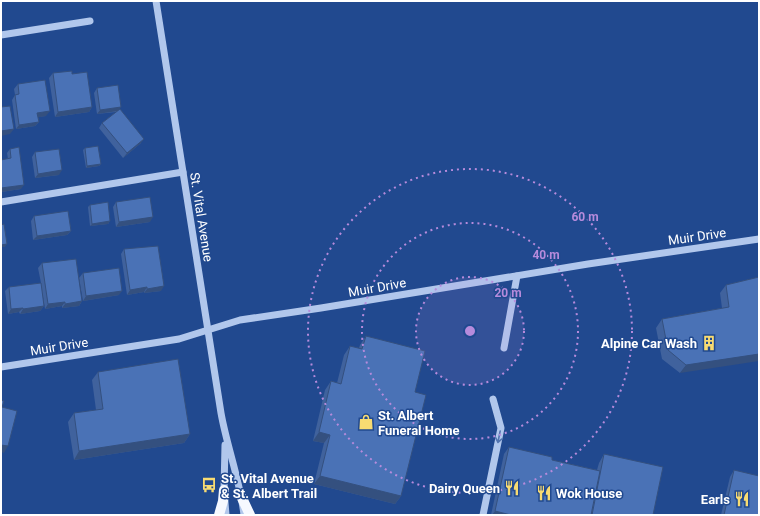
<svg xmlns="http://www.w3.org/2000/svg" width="760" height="516" font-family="Roboto,sans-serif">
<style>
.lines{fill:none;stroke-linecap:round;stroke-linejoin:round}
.minor{stroke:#b1c7ec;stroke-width:7}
.major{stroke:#f6f9ff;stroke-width:10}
.wall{fill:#40629d}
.shaded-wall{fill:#34507f}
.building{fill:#4a72b6;stroke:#34507f}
.oneway{stroke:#5375b0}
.ring{fill:none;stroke:#b68bdc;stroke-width:2;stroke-dasharray:2 4}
.labels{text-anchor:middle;stroke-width:3;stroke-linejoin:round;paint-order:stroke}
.street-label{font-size:13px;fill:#fff;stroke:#21498f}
.poi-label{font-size:13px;font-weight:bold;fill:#fff;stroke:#21498f;text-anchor:end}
.centre{fill:#b68bdc;stroke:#21498f;stroke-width:2}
.ring-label{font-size:12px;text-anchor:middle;font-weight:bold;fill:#b68bdc;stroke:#21498f;stroke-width:3;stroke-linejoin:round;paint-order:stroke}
</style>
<rect width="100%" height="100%" fill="#21498f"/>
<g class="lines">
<g class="minor">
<path d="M 156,1 L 221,413 C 227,447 240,480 244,515"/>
<polyline points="1,35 90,21"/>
<polyline points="1,202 183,172"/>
<polyline points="504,348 517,276"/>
<polyline points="1,367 179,339 240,320 321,308 588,264 759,239"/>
<polyline points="225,445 224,490 226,515"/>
<polyline points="483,515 501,428 493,399"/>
</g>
<g class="major">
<polyline points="242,498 250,515"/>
<polyline points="219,515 223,501 224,490"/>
</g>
</g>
<g class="wall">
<polygon points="53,73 72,74 92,107 89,112 55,117 49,78"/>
<polygon points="18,84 46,116 38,117 39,122 35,126 16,129 12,100 15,95 14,89"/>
<polygon points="97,88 120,109 141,143 123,158 99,128 102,123 116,112 97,114 94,93"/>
<polygon points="85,148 101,164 99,166 86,168 83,150"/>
<polygon points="10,149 21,189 1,192 1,160 8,159 7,153"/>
<polygon points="35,152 59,175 35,178 32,157"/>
<polygon points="116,202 150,222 116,227 113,207"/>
<polygon points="90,205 110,221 108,224 90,226 88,207"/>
<polygon points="34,216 71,231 67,235 33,240 31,221"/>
<polygon points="124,249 161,291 144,293 144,292 127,295 121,254"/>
<polygon points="42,263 82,301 79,306 62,308 62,306 45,309 42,291 44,306 40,311 20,314 19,312 8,314 5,291 9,287 41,283 38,268"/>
<polygon points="83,273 119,295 83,301 79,278"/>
<polygon points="759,277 680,373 662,359 656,328 662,319 722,308 720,293 726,285"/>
<polygon points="366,336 415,392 401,496 395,504 314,484 324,443 313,441 325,390 331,381 337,383 344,355 350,346 359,348 360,345"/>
<polygon points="98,372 190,434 184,443 74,460 68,422 74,413 96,410 92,380"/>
<polygon points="509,447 552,460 597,470 599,463 604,454 653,515 491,515 504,454"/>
<polygon points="734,470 759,515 721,515 730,477"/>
</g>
<g class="shaded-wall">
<polygon points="92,107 89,112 55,117 58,112"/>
<polygon points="121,107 118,111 97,114 100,110"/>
<polygon points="50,111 46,116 34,118 37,113"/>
<polygon points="39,122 35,126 16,129 19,125"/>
<polygon points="14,129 10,134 1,136 1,131"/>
<polygon points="144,139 141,143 123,158 127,153"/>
<polygon points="101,164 99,166 86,168 87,166"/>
<polygon points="62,170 59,175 35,178 38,174"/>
<polygon points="24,185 21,189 1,192 1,188"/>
<polygon points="153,217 150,222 116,227 119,222"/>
<polygon points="110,221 108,224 90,226 92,224"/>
<polygon points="71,231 67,235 33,240 37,236"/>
<polygon points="7,244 5,247 1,247 1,245"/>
<polygon points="164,286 161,291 144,293 147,289"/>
<polygon points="147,287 144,292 127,295 130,290"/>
<polygon points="122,291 119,295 83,301 86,296"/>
<polygon points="82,301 79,306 62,308 65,304"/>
<polygon points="65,302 62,306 45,309 48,304"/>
<polygon points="44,306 40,311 20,314 23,309"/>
<polygon points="23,308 19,312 8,314 11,309"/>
<polygon points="759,354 759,361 680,373 686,365"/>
<polygon points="319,432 330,435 324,443 313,441"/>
<polygon points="190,434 184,443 74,460 79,451"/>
<polygon points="1,445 8,446 4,453 1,452"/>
<polygon points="320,476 401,496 395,504 314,484"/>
<polygon points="495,511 511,515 492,515"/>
</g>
<g class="building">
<polygon points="72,71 72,74 87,72 92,107 58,112 53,73"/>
<polygon points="45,80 50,111 37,113 39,122 19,125 15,95 19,94 18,84"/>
<polygon points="118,85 121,107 100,110 97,88"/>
<polygon points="10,106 14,129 1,131 1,107"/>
<polygon points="120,109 144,139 127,153 102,123"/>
<polygon points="98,146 101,164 87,166 85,148"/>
<polygon points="19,147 24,185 1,188 1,160 11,158 10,149"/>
<polygon points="59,149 62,170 38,174 35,152"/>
<polygon points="150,197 153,217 119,222 116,202"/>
<polygon points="108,202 110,221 92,224 90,205"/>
<polygon points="68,211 71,231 37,236 34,216"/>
<polygon points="4,224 7,244 1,245 1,225"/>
<polygon points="158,246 164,286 147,289 147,287 130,290 124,249"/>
<polygon points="76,259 82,301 65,304 65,302 48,304 42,263"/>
<polygon points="119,268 122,291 86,296 83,273"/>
<polygon points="759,277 759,354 686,365 668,350 662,319 729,307 726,285"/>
<polygon points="41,283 44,306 23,309 23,308 11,309 9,287"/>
<polygon points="366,336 425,351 415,392 426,395 401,496 320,476 330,435 319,432 331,381 341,384 350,346 362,349"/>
<polygon points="178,359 190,434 79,451 74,413 103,409 98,372"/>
<polygon points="1,400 4,401 2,407 17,411 8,446 1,445"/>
<polygon points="509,447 552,457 552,460 600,471 591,515 511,515 495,511"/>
<polygon points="604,454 663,467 653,515 592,515"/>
<polygon points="734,470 759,476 759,515 724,515"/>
</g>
<defs><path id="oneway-shaft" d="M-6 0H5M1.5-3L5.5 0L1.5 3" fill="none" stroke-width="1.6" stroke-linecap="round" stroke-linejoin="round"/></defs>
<use class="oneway" href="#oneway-shaft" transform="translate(499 437) rotate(101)"/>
<circle cx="470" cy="331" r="54" fill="#b68bdc" fill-opacity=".12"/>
<g class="ring">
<circle cx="470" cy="331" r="54"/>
<circle cx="470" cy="331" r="108"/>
<circle cx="470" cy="331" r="162"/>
</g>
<defs>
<g id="building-bare" transform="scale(1.2)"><path d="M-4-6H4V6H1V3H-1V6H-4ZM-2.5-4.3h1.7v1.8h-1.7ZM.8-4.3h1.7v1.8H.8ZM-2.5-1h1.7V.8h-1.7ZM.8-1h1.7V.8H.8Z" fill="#f8db72" stroke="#21498f" stroke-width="2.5" paint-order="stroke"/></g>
<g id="shop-bare" transform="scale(1.2)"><path d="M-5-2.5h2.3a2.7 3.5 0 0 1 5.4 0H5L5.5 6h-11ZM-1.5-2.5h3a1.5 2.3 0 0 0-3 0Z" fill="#f8db72" stroke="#21498f" stroke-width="2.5" paint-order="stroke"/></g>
<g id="bus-bare" transform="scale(1.2)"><path d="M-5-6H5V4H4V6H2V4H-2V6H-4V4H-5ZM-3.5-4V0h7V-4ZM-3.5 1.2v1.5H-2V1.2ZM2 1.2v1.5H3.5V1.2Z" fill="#f8db72" stroke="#21498f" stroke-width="2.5" paint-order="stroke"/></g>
<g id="restaurant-bare" transform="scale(1.2)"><path d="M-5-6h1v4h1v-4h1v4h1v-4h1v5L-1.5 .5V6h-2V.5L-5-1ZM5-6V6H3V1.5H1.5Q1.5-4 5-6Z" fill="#f8db72" stroke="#21498f" stroke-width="2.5" paint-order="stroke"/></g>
</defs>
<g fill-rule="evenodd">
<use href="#building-bare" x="709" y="343"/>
<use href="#shop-bare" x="366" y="422"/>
<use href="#bus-bare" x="209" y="485"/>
<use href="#restaurant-bare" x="512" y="488"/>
<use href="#restaurant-bare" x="544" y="493"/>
<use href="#restaurant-bare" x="742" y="499"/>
</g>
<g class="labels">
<g class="street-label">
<text transform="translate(202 217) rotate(81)" y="5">St. Vital Avenue</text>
<text transform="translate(697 236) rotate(-8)" y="5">Muir Drive</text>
<text transform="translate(377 287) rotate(-10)" y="5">Muir Drive</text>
<text transform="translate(59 346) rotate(-9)" y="5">Muir Drive</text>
</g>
<g class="poi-label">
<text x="697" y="348">Alpine Car Wash</text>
<text x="378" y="420" text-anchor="start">St. Albert<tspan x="378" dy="15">Funeral Home</tspan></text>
<text x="221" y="483" text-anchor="start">St. Vital Avenue<tspan x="221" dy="15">&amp; St. Albert Trail</tspan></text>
<text x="500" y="493">Dairy Queen</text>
<text x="556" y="498" text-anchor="start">Wok House</text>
<text x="730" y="504">Earls</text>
</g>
</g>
<circle cx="470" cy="331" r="6" class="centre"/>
<g class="ring-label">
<text x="585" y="221">60 m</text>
<text x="546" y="259">40 m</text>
<text x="508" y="297">20 m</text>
</g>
<rect width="760" height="516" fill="none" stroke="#ffffff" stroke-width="4"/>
</svg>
